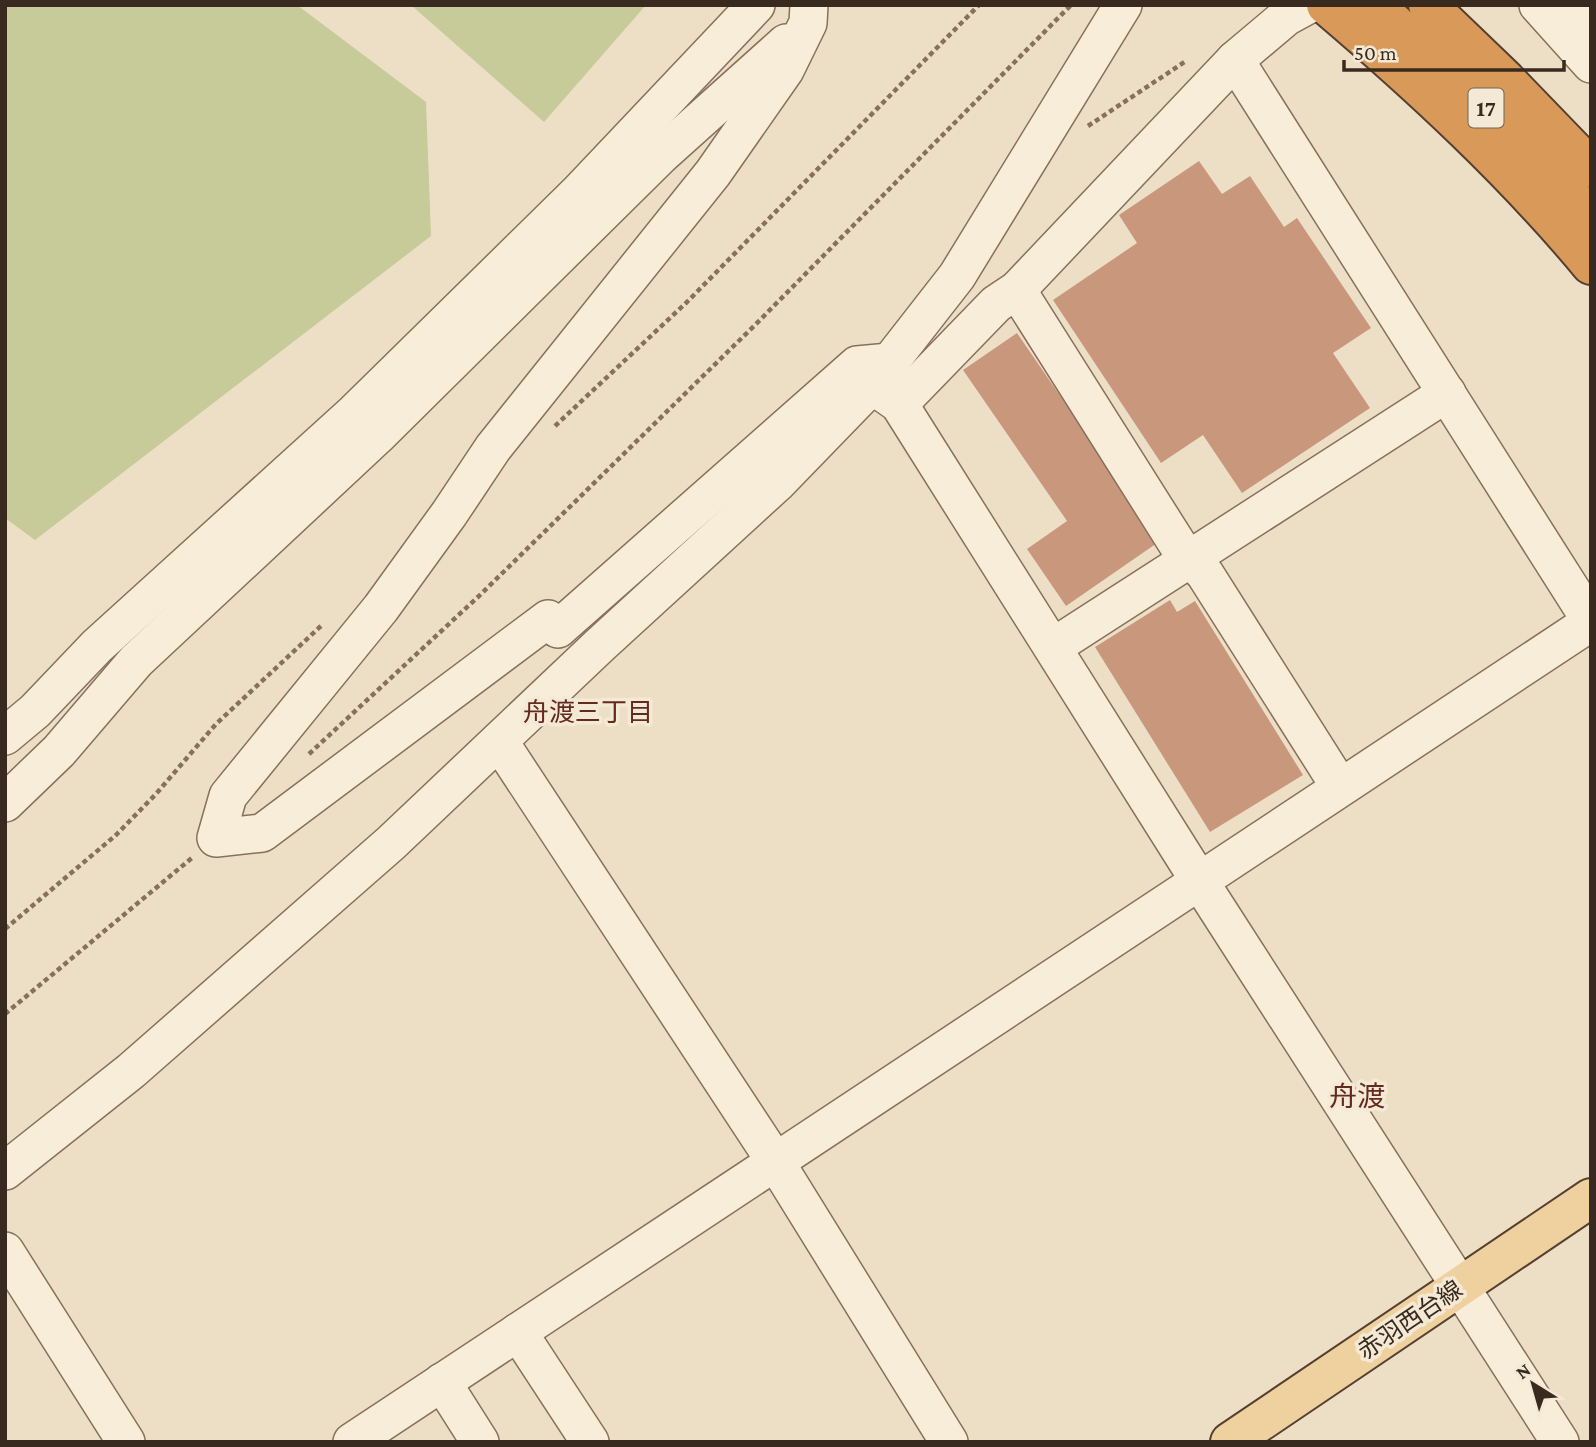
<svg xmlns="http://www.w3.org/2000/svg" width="1596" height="1447" font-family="'Crimson Pro','Noto Sans JP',serif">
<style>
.green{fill:#c7ca99}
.building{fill:#c9987c}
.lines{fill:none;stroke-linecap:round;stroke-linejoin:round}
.minor-casing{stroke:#87705c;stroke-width:40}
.major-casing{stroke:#553f30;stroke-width:42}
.highway-casing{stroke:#553f30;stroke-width:42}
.path{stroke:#87705c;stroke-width:4.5;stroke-dasharray:5 3.5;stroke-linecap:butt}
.minor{stroke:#f8edd8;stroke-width:37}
.major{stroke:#eed19e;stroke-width:38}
.highway{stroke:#d99a59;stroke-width:38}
.labels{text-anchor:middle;stroke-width:7;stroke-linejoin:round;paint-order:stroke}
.shield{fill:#f4e9d4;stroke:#706355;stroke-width:2}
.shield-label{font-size:23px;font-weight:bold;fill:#382a1f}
.street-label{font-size:24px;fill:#382a1f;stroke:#f4e9d4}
.neighbourhood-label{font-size:26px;fill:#632a20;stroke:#f4e9d4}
.quarter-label{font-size:28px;fill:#632a20;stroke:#f4e9d4}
</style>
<rect width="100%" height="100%" fill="#eddfc5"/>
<g class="green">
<polygon points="5,5 297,5 426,102 431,236 35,540 5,518"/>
<polygon points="411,5 646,5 544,122"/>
</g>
<g class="building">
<polygon points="1199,161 1222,194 1250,176 1284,227 1297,218 1371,328 1333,353 1370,408 1242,493 1203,435 1161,463 1053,300 1137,243 1119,215"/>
<polygon points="1017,333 1160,541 1066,606 1027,549 1067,521 963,370"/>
<polygon points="1170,600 1177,612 1195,601 1303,775 1210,832 1095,647"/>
</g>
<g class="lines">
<g class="minor-casing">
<g id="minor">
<polyline points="809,5 808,23 785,70 713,173 493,448 449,514 381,608 228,796 216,838 262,833 548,619 558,629 857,365 890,362"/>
<polyline points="1538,5 1591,64"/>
<polyline points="1579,5 1591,28"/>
<polyline points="1235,60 1591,621"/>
<polyline points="1017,290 1178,545 1205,574 1340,787"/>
<polyline points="872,385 899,404 1200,882 1560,1442"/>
<polyline points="899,404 996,304 1017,290 1235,60 1286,17 1308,5"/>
<polyline points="1053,647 1447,393"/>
<polyline points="5,736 35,711 97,646 354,413 579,192 756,5"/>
<polyline points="499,741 775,1161 949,1442"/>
<polyline points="5,803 59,751 136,661 377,436 660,156 786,43"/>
<polyline points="5,1171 131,1071 391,843 600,645 777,483 872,385 957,276 1123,5"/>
<polyline points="5,1251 126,1442"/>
<polyline points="518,1332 590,1442"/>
<polyline points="442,1382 480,1442"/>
<polyline points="352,1442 1591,622"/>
</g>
</g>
<g class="major-casing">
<polyline id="major" points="1230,1442 1591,1198"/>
</g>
<g class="highway-casing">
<g id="highway">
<path d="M 1326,5 C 1420,85 1512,170 1591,265"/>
<polyline points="1375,5 1481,104 1591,217"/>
<polyline points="1428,5 1506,80 1591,168"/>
</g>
</g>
<g class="path">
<polyline points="1088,126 1186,61"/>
<polyline points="555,426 687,302 979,5"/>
<polyline points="309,754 479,596 755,325 1071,5"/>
<polyline points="5,929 116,835 156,794 216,724 322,625"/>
<polyline points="5,1014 193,857"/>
</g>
<use href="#minor" class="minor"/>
<use href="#major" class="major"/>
<use href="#highway" class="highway"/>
</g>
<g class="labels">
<rect class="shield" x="1468.5" y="88.5" width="35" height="39" rx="5"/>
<g class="shield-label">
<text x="1486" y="116">17</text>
</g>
<g class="street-label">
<text transform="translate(1410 1320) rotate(-34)" y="8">赤羽西台線</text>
</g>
<g class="neighbourhood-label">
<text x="588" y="721">舟渡三丁目</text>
</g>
<g class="quarter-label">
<text x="1357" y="1106">舟渡</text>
</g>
</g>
<rect width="1596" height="1447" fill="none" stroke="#382a1f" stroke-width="14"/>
<g transform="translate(1533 1384) rotate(323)" stroke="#f4e9d4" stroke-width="5" paint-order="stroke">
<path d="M0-5L12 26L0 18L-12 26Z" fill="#382a1f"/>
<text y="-10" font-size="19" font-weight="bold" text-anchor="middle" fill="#382a1f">N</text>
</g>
<path d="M1344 60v10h220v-10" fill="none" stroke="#382a1f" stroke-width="3.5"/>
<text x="1354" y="60" font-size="21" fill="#382a1f" stroke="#f4e9d4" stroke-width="5" paint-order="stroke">50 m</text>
</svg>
